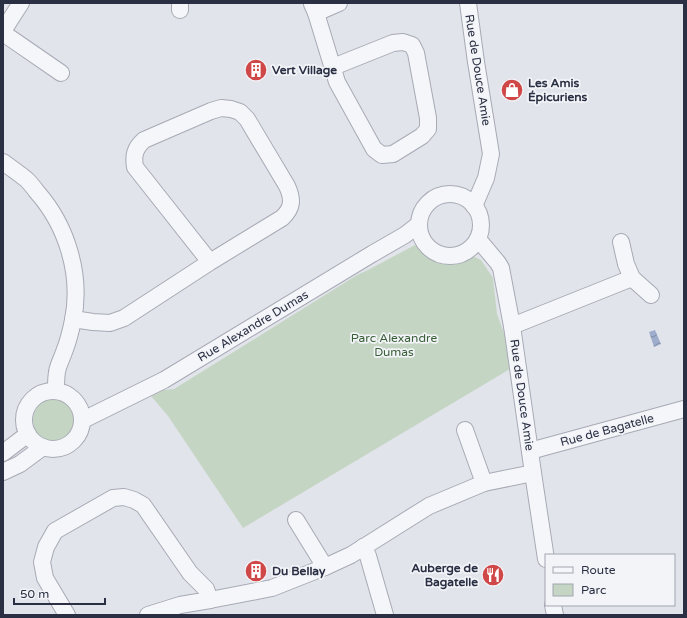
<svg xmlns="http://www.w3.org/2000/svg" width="687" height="618" font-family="'Varela Round',sans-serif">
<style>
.green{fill:#c5d5c3}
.water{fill:url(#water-waves)}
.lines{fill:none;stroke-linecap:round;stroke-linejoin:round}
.minor-casing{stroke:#a7aab5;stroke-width:18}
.minor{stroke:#f5f6f9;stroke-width:16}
.labels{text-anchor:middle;stroke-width:3.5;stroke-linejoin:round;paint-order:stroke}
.poi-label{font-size:12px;font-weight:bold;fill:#2a2f43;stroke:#f2f4f8;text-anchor:start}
.street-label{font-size:12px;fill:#2a2f43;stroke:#f2f4f8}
.park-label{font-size:12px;fill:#395f37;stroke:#f2f4f8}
</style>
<defs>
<pattern id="water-waves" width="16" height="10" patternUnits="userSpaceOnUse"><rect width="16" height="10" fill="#9dadcb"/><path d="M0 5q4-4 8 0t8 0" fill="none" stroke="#808da6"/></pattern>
</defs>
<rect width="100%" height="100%" fill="#e2e4eb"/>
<g class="green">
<path d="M 415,245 C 423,250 438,260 448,260 C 456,261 465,258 473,256 L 481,260 L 493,278 L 497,314 L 507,341 L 510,369 L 243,528 L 168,416 L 151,396 L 163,390 L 174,389 L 357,275 L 368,270 Z"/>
<circle cx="54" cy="420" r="21"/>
</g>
<polygon class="water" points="655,330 661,344 654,347 649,332"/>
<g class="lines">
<g class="minor-casing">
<g id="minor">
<polyline points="180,3 180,10"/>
<polyline points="468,3 476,62 491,154 486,178 474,206"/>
<polyline points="312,4 316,13 339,3"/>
<polyline points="316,13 337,82 374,149 382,155 393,154 422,136 428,129 428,118 416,53 412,45 403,42 393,43 333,67"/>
<polyline points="3,31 21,3"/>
<polyline points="3,33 61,73"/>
<path d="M 3,162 C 11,168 20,174 27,180 C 31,184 34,188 37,192 C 67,226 82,275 73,320 C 71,330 68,342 64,352 C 62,358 58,365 57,372 C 56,378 56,384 56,390"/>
<circle cx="450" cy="225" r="31"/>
<polyline points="478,239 498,263 501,268 512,326 533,473 546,559"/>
<polyline points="621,242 626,264 632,278 651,295"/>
<path d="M 73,319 L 93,322 L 110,323 L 124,318 L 210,262 L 282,218 C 293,208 293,199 287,186 L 247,119 L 240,112 L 231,109 L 221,108 L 211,111 L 144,140 C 135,148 133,155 135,167 L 210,262"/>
<polyline points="512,326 632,278"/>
<circle cx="53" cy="420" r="29"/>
<polyline points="83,420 164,380 372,254 405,235 419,224"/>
<polyline points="465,430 484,483"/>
<polyline points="530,451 684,409"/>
<polyline points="3,453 28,434"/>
<polyline points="3,472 20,464 43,447"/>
<polyline points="296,520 325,567"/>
<polyline points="363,547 368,556 385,615"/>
<polyline points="553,605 555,615"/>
<polyline points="67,615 45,578 42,562 46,547 55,531 113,498 124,497 134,500 143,505 190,573 206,589 210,600"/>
<polyline points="148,615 180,605 210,600 272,588 325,567 351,555 429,506 484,483 533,473"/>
</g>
</g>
<use href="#minor" class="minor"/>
</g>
<defs>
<g id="building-disc" transform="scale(1.15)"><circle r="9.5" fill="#d04747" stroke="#f2f4f8"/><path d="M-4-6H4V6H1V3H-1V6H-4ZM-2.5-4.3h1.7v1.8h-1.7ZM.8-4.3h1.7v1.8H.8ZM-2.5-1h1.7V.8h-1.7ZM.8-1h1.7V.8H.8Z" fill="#fff"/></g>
<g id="shop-disc" transform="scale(1.15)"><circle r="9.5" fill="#d04747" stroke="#f2f4f8"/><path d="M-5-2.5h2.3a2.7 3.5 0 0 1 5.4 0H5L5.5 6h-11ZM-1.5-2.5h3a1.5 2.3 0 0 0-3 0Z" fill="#fff"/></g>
<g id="restaurant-disc" transform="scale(1.15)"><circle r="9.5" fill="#d04747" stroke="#f2f4f8"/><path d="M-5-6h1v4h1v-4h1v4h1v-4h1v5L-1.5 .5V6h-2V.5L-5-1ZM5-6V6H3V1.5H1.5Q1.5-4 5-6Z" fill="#fff"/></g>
</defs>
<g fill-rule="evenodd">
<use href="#building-disc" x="256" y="70"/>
<use href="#shop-disc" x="512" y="90"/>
<use href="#building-disc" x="256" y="571"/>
<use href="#restaurant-disc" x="493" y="575"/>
</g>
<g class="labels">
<g class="poi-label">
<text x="272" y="74">Vert Village</text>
<text x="528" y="87">Les Amis<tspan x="528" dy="14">Épicuriens</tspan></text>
<text x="478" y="572" text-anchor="end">Auberge de<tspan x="478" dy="14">Bagatelle</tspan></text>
<text x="272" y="575">Du Bellay</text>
</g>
<g class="street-label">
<text transform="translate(478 70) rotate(81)" y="4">Rue de Douce Amie</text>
<text transform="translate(253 326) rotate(-31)" y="4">Rue Alexandre Dumas</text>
<text transform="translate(522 395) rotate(82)" y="4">Rue de Douce Amie</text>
<text transform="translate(607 430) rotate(-15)" y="4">Rue de Bagatelle</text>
</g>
<g class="park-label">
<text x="394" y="342">Parc Alexandre<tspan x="394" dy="14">Dumas</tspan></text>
</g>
</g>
<rect width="687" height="618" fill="none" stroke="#2a2f43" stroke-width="8"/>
<rect x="545" y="554" width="130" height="52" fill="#f2f4f8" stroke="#a2a5b0"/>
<rect x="553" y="567" width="20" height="6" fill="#f5f6f9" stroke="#a2a5b0"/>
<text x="581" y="574" font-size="12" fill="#2a2f43">Route</text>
<rect x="553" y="584" width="20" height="12" fill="#c5d5c3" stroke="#a2a5b0"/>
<text x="581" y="594" font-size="12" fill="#2a2f43">Parc</text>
<path d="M14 598v6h91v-6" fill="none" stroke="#2a2f43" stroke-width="2"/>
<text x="20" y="598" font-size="12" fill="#2a2f43" stroke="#f2f4f8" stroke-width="3" paint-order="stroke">50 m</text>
</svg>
